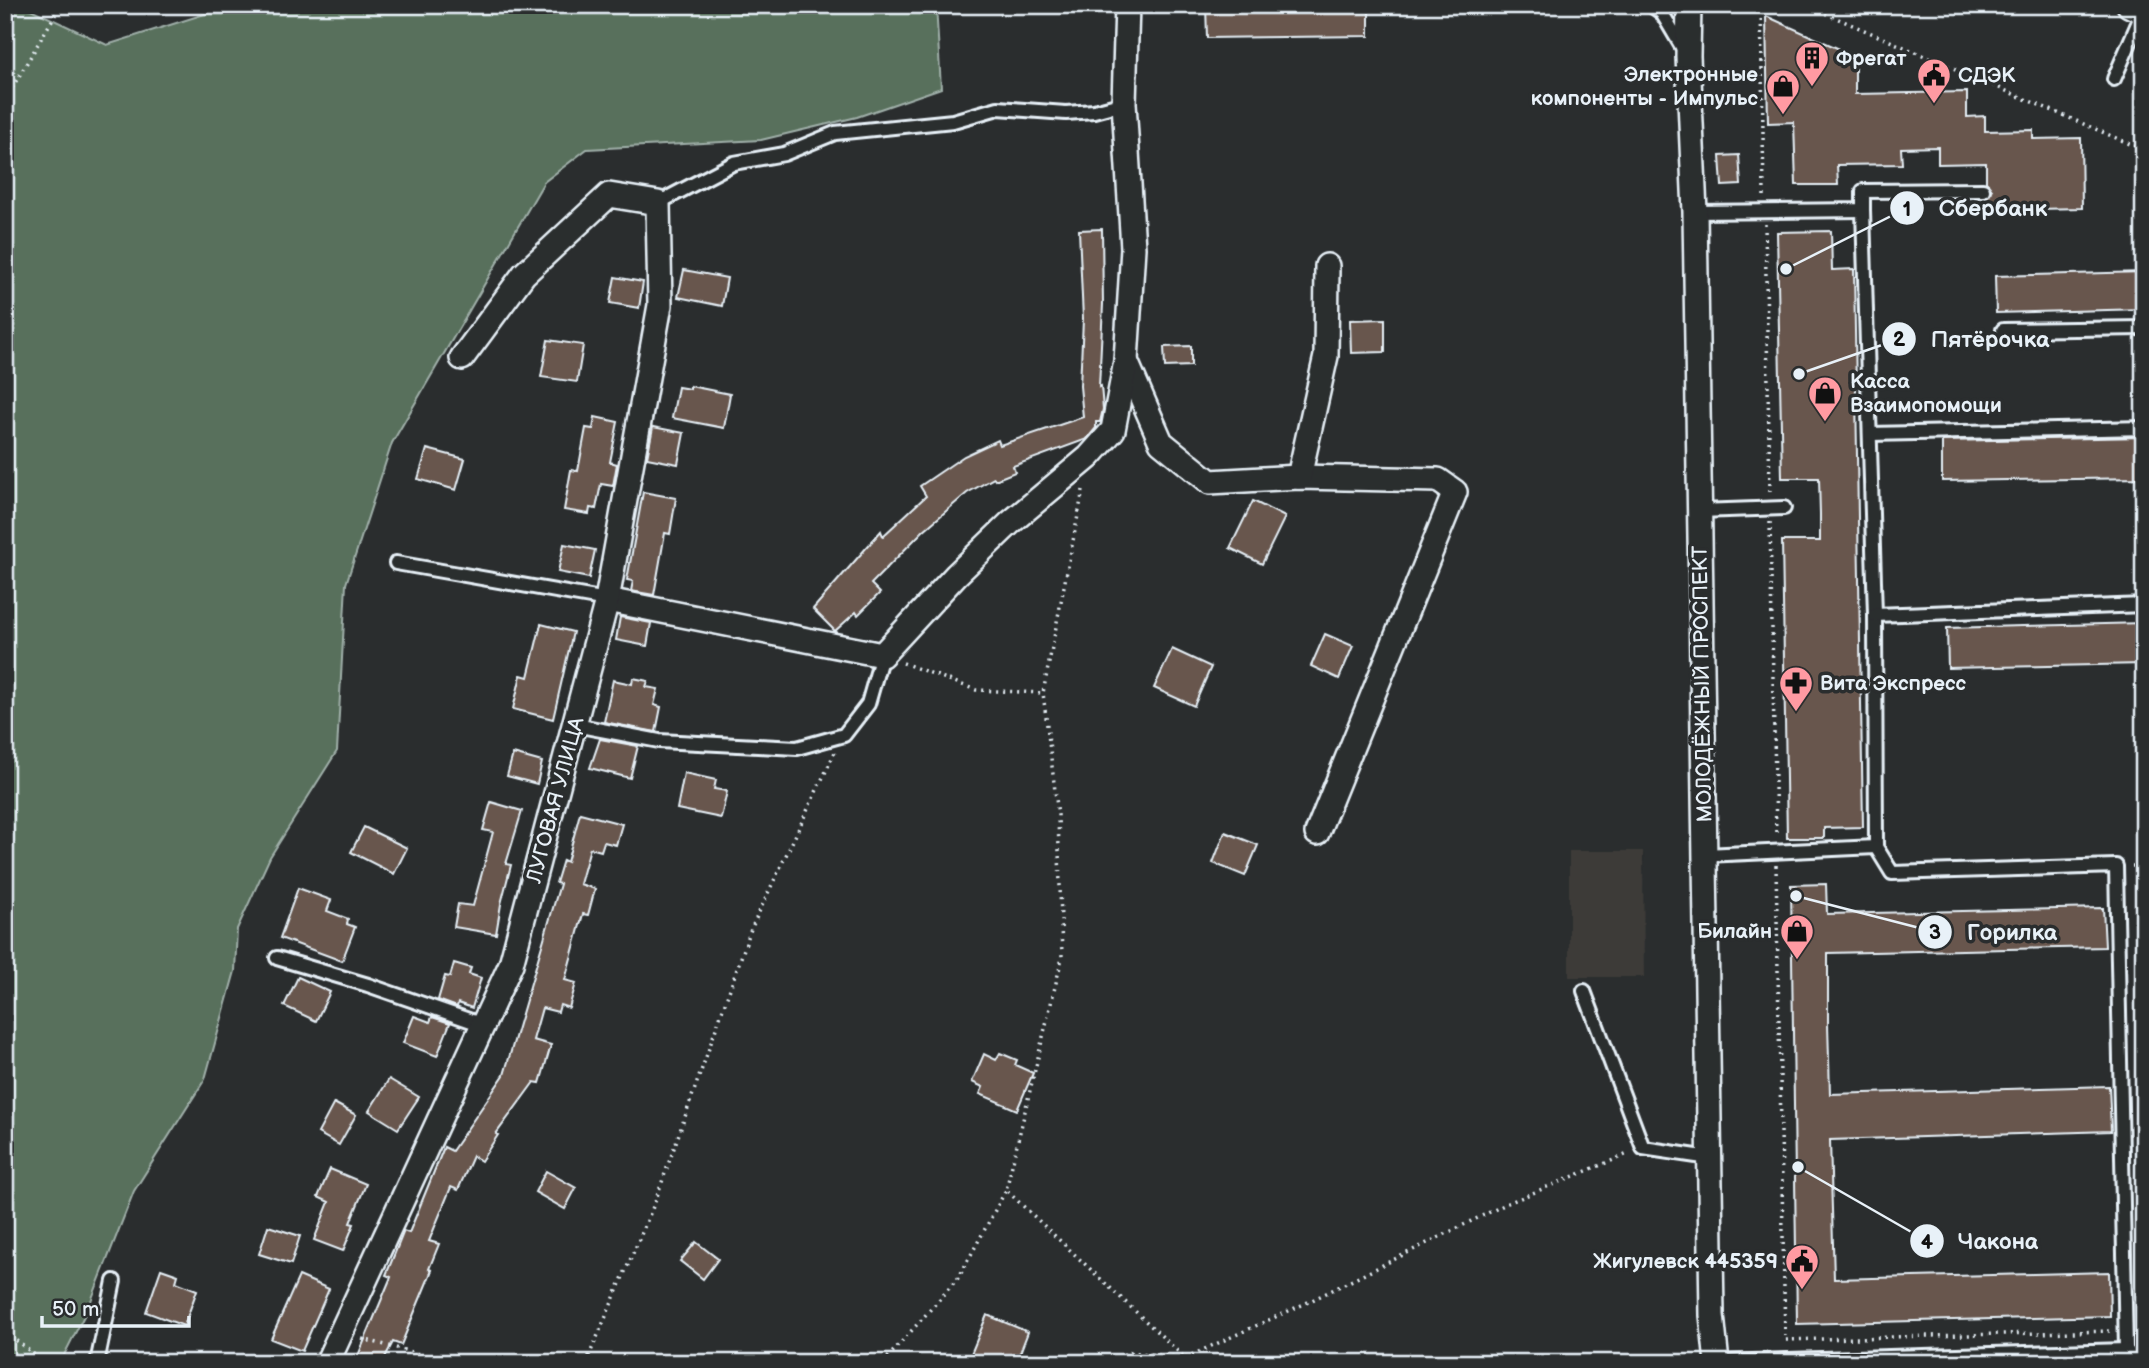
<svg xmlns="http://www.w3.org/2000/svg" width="2149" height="1368" font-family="'Balsamiq Sans',sans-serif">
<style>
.built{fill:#3c3a38}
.green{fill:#596f5b;stroke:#a0b0aa;stroke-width:2}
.building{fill:#67574e;stroke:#e8f1f8;stroke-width:2}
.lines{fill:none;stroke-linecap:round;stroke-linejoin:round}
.service-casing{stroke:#e8f1f8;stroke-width:18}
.minor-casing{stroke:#e8f1f8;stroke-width:28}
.path{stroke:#e8f1f8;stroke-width:3.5;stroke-dasharray:2 5;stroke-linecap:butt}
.service{stroke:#2a2d2e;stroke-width:12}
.minor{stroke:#2a2d2e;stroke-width:23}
.labels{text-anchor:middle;stroke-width:7;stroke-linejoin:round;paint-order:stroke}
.poi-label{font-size:21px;font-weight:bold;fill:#e8f1f8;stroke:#2a2d2e;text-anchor:start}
.street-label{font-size:21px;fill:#e8f1f8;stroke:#2a2d2e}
.leader{fill:none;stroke:#e8f1f8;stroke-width:2.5}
.callout-dot{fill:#e8f1f8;stroke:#2a2d2e;stroke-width:2.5}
.mark-label{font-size:21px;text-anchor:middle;font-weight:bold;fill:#111}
.callout-label{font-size:23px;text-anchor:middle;font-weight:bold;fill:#e8f1f8;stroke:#2a2d2e;stroke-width:7;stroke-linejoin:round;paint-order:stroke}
</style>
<rect width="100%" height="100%" fill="#2a2d2e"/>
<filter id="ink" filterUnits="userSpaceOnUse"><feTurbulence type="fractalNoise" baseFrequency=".0143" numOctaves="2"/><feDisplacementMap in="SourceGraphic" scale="14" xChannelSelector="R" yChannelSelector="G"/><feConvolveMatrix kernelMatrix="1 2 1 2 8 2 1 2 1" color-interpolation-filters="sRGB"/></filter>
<g filter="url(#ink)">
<polygon class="built" points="1569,851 1643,851 1644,977 1569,977"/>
<polygon class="green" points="5,5 22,5 107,45 233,5 936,5 941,88 857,117 761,140 587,149 544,182 392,443 346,584 337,751 270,857 237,929 235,971 205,1079 134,1191 89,1306 60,1363 5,1363"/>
<g class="building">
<polygon points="1206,5 1369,5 1369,36 1207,38"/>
<polygon points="1766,16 1855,56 1855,94 1967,92 1967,117 1985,116 1985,131 2033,130 2033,139 2081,138 2082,208 1986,210 1986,198 1992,189 1986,182 1986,163 1938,164 1938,147 1901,148 1902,164 1837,165 1838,185 1796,185 1794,122 1768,123"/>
<polygon points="1739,155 1741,185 1722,186 1720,156"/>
<polygon points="1102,229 1103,304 1099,387 1101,386 1103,409 1100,422 1096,422 1096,428 1087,439 1013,466 1015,472 995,480 994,478 967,493 923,531 871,584 880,593 858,615 856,612 835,631 813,609 881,531 883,536 926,496 920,486 964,456 998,440 1000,445 1083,417 1080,386 1083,319 1079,230"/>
<polygon points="1831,231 1832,270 1854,269 1863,827 1824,828 1824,838 1787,838 1782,541 1820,541 1820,514 1819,478 1782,478 1777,232"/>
<polygon points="684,270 727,278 722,306 678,297"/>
<polygon points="2144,272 2144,309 1996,313 1995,276"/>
<polygon points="615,277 643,282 639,308 610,303"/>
<polygon points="1385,319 1385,352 1351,353 1350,320"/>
<polygon points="548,340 583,345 577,382 541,377"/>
<polygon points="1191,346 1191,366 1165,367 1164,347"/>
<polygon points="690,386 730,394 724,428 672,418 678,387 690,389"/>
<polygon points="595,417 618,422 610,462 617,464 613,486 601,484 596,509 590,508 589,514 564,510 571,470 578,471 586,428 593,429"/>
<polygon points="653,427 684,433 678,464 647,458"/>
<polygon points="2144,437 2144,478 1942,481 1942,441"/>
<polygon points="427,449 465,459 456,490 418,479"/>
<polygon points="643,492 676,498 670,534 665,533 654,595 631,591 633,581 627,580"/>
<polygon points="1253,501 1285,517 1262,564 1230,548"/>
<polygon points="564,544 595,550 589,578 558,572"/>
<polygon points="620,617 651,623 647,646 616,640"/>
<polygon points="2144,623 2144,664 1948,668 1947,628"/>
<polygon points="541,624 573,632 553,719 513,709 521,675 528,677"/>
<polygon points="1325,634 1353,646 1339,679 1311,666"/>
<polygon points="1172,649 1211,667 1194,706 1154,688"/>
<polygon points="633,678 648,681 646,687 658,689 654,705 661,707 656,732 604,722 613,680 632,684"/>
<polygon points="600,739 638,746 630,778 590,768"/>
<polygon points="513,754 542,762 537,784 507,776"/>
<polygon points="684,773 716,780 714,789 727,791 721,818 677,809"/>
<polygon points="491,802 522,811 506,864 511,865 501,904 496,934 454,927 458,904 473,906 493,832 483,830"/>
<polygon points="580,813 622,824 616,845 604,842 601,851 590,848 580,884 595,889 588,915 583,914 565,980 576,983 569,1008 560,1005 558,1012 542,1008 533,1040 551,1045 540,1083 534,1082 496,1134 498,1135 481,1161 473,1156 458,1190 451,1187 429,1241 439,1244 429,1269 432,1270 401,1345 393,1342 382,1363 355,1363 391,1277 386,1275 403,1233 403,1231 409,1233 444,1147 452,1151 504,1075 560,884 556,883 563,860 567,862"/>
<polygon points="364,827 407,848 394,874 351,852"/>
<polygon points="1225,832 1258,845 1245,876 1213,863"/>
<polygon points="1826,884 1827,914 2103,908 2105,947 1828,953 1828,1024 1830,1094 2109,1086 2111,1131 1830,1140 1834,1279 2109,1272 2110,1316 1797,1324 1791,885"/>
<polygon points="298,888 331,900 327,911 348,919 347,924 355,927 342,961 280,938"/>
<polygon points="454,963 471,968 469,974 481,978 472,1008 458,1003 457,1007 438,1000 445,976 450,977"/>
<polygon points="298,977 330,992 316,1021 284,1006"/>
<polygon points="414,1016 430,1022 432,1017 450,1023 437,1056 403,1043"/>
<polygon points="1000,1053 1017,1060 1015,1065 1033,1073 1017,1110 980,1094 983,1087 972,1082 984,1054 996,1060"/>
<polygon points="389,1079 419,1097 398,1129 369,1111"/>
<polygon points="334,1103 356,1115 339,1145 318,1133"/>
<polygon points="330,1169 366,1184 350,1223 354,1224 343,1251 314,1240 329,1202 318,1197"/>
<polygon points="546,1171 576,1188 565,1209 535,1192"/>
<polygon points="268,1226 300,1236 291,1264 259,1254"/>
<polygon points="696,1242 718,1259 703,1279 680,1261"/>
<polygon points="161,1269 178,1275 176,1282 197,1290 184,1326 146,1312"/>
<polygon points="299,1276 329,1289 302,1351 271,1339"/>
<polygon points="987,1315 1028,1332 1016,1363 994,1363 971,1354"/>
</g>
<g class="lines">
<g class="service-casing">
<g id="service">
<polyline points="1651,5 1662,13 1685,52"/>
<polyline points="2114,79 2143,12"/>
<polyline points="658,203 734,163 784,154 835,133 953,121 998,108 1066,113 1094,111 1124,103"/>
<polyline points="1863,210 1875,615 1876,847 1892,873 2116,866 2126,1350"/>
<polyline points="1695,212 1863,210 1863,191 1983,190"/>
<polyline points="2003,330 2144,328"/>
<polyline points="1870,434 2144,428"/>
<polyline points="1699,511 1784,508"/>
<polyline points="396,563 607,600"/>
<polyline points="1875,615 2144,605"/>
<polyline points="575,725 659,741 797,748 844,735 868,704 882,655"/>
<polyline points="1705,855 1876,847"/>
<polyline points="277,958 368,985 483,1025"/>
<polyline points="1584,991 1643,1148 1710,1158"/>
<polyline points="1717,1362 2126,1350 2139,1363"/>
<polyline points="97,1363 114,1281"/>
</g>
</g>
<g class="minor-casing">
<g id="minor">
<polyline points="1689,5 1688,56 1695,212 1712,1315 1717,1363"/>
<polyline points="2129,5 2144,12"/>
<polyline points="1126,361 1161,442 1210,482 1299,477 1438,480 1455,492 1317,833"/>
<polyline points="1299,477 1326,356 1327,266"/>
<polyline points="607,600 882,655 956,575 1010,523 1089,457 1113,430 1126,361 1133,248 1124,103 1127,5"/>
<polyline points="327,1363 511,964 607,600 660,305 658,203 609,195 524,274 462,358"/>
</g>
</g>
<g class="path">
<polyline points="1761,5 1764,196"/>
<polyline points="1806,5 2144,150"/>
<polyline points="5,100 61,5"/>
<polyline points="1765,224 1770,493"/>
<polyline points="1083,490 1043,693 1058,815 1062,958 1006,1190 1185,1358 1197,1363"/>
<polyline points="1770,522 1776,836"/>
<polyline points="903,663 976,690 1043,693"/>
<polyline points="1776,865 1785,1340 2110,1331"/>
<polyline points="2132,866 2144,866"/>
<polyline points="5,1332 45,1363"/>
<polyline points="362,1339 454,1363"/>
<polyline points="586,1363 655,1202 751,929 835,752"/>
<polyline points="883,1363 959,1277 1006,1190"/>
<polyline points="1104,1363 1129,1352 1185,1358 1304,1304 1508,1203 1628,1154"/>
</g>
<use href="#service" class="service"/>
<use href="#minor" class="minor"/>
</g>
</g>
<defs>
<g id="building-pin" transform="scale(1.75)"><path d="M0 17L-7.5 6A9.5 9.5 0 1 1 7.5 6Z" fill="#ff9aa2" stroke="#2a2d2e"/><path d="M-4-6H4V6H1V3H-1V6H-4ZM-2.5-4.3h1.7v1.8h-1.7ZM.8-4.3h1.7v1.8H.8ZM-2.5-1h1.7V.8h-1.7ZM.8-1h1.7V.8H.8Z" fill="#111"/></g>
<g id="civic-pin" transform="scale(1.75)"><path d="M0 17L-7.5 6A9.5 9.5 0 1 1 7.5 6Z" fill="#ff9aa2" stroke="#2a2d2e"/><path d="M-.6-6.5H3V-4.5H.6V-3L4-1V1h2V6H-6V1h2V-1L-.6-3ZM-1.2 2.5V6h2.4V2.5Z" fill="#111"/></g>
<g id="shop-pin" transform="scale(1.75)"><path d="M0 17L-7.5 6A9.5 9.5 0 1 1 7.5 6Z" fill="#ff9aa2" stroke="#2a2d2e"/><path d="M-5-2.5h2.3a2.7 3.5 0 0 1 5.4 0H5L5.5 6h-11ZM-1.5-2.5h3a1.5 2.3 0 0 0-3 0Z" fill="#111"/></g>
<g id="pharmacy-pin" transform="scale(1.75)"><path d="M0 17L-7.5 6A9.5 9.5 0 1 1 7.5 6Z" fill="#ff9aa2" stroke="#2a2d2e"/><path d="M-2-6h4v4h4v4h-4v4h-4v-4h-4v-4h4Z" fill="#111"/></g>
</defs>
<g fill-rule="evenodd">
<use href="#building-pin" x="1812" y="58"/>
<use href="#civic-pin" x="1934" y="75"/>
<use href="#shop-pin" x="1783" y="86"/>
<use href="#shop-pin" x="1825" y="393"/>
<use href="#pharmacy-pin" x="1796" y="683"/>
<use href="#shop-pin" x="1797" y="931"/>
<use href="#civic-pin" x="1802" y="1261"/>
</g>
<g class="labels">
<g class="poi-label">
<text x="1836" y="65">Фрегат</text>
<text x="1758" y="81" text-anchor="end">Электронные<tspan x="1758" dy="24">компоненты - Импульс</tspan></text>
<text x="1958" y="82">СДЭК</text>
<text x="1850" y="388">Касса<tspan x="1850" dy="24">Взаимопомощи</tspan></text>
<text x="1820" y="690">Вита Экспресс</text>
<text x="1772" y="938" text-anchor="end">Билайн</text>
<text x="1778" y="1268" text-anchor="end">Жигулевск 445359</text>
</g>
<g class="street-label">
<text transform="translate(1702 684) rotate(-91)" y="7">МОЛОДЁЖНЫЙ ПРОСПЕКТ</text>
<text transform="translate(555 800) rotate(-75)" y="7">ЛУГОВАЯ УЛИЦА</text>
</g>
</g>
<path class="leader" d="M1786 269L1907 208M1799 374L1899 339M1796 896L1935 932M1798 1167L1927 1241"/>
<g class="callout-dot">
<circle cx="1786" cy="269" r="7"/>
<circle cx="1799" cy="374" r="7"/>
<circle cx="1796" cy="896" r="7"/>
<circle cx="1798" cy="1167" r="7"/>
<circle cx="1907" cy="208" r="18"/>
<circle cx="1899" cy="339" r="18"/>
<circle cx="1935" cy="932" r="18"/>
<circle cx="1927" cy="1241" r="18"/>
</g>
<g class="mark-label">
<text x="1907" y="216">1</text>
<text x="1899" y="346">2</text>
<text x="1935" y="939">3</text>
<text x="1927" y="1249">4</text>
</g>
<g class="callout-label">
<text x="1993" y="216">Сбербанк</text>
<text x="1990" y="347">Пятёрочка</text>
<text x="2012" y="940">Горилка</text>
<text x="1998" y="1249">Чакона</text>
</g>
<rect width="2149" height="1368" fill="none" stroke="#2a2d2e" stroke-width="28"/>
<rect x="14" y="14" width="2121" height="1340" fill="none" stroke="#e8f1f8" stroke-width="2.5" filter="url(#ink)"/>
<path d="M42 1316v10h147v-10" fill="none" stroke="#e8f1f8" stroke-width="3.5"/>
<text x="52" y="1316" font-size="21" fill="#e8f1f8" stroke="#2a2d2e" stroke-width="5" paint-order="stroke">50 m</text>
</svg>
